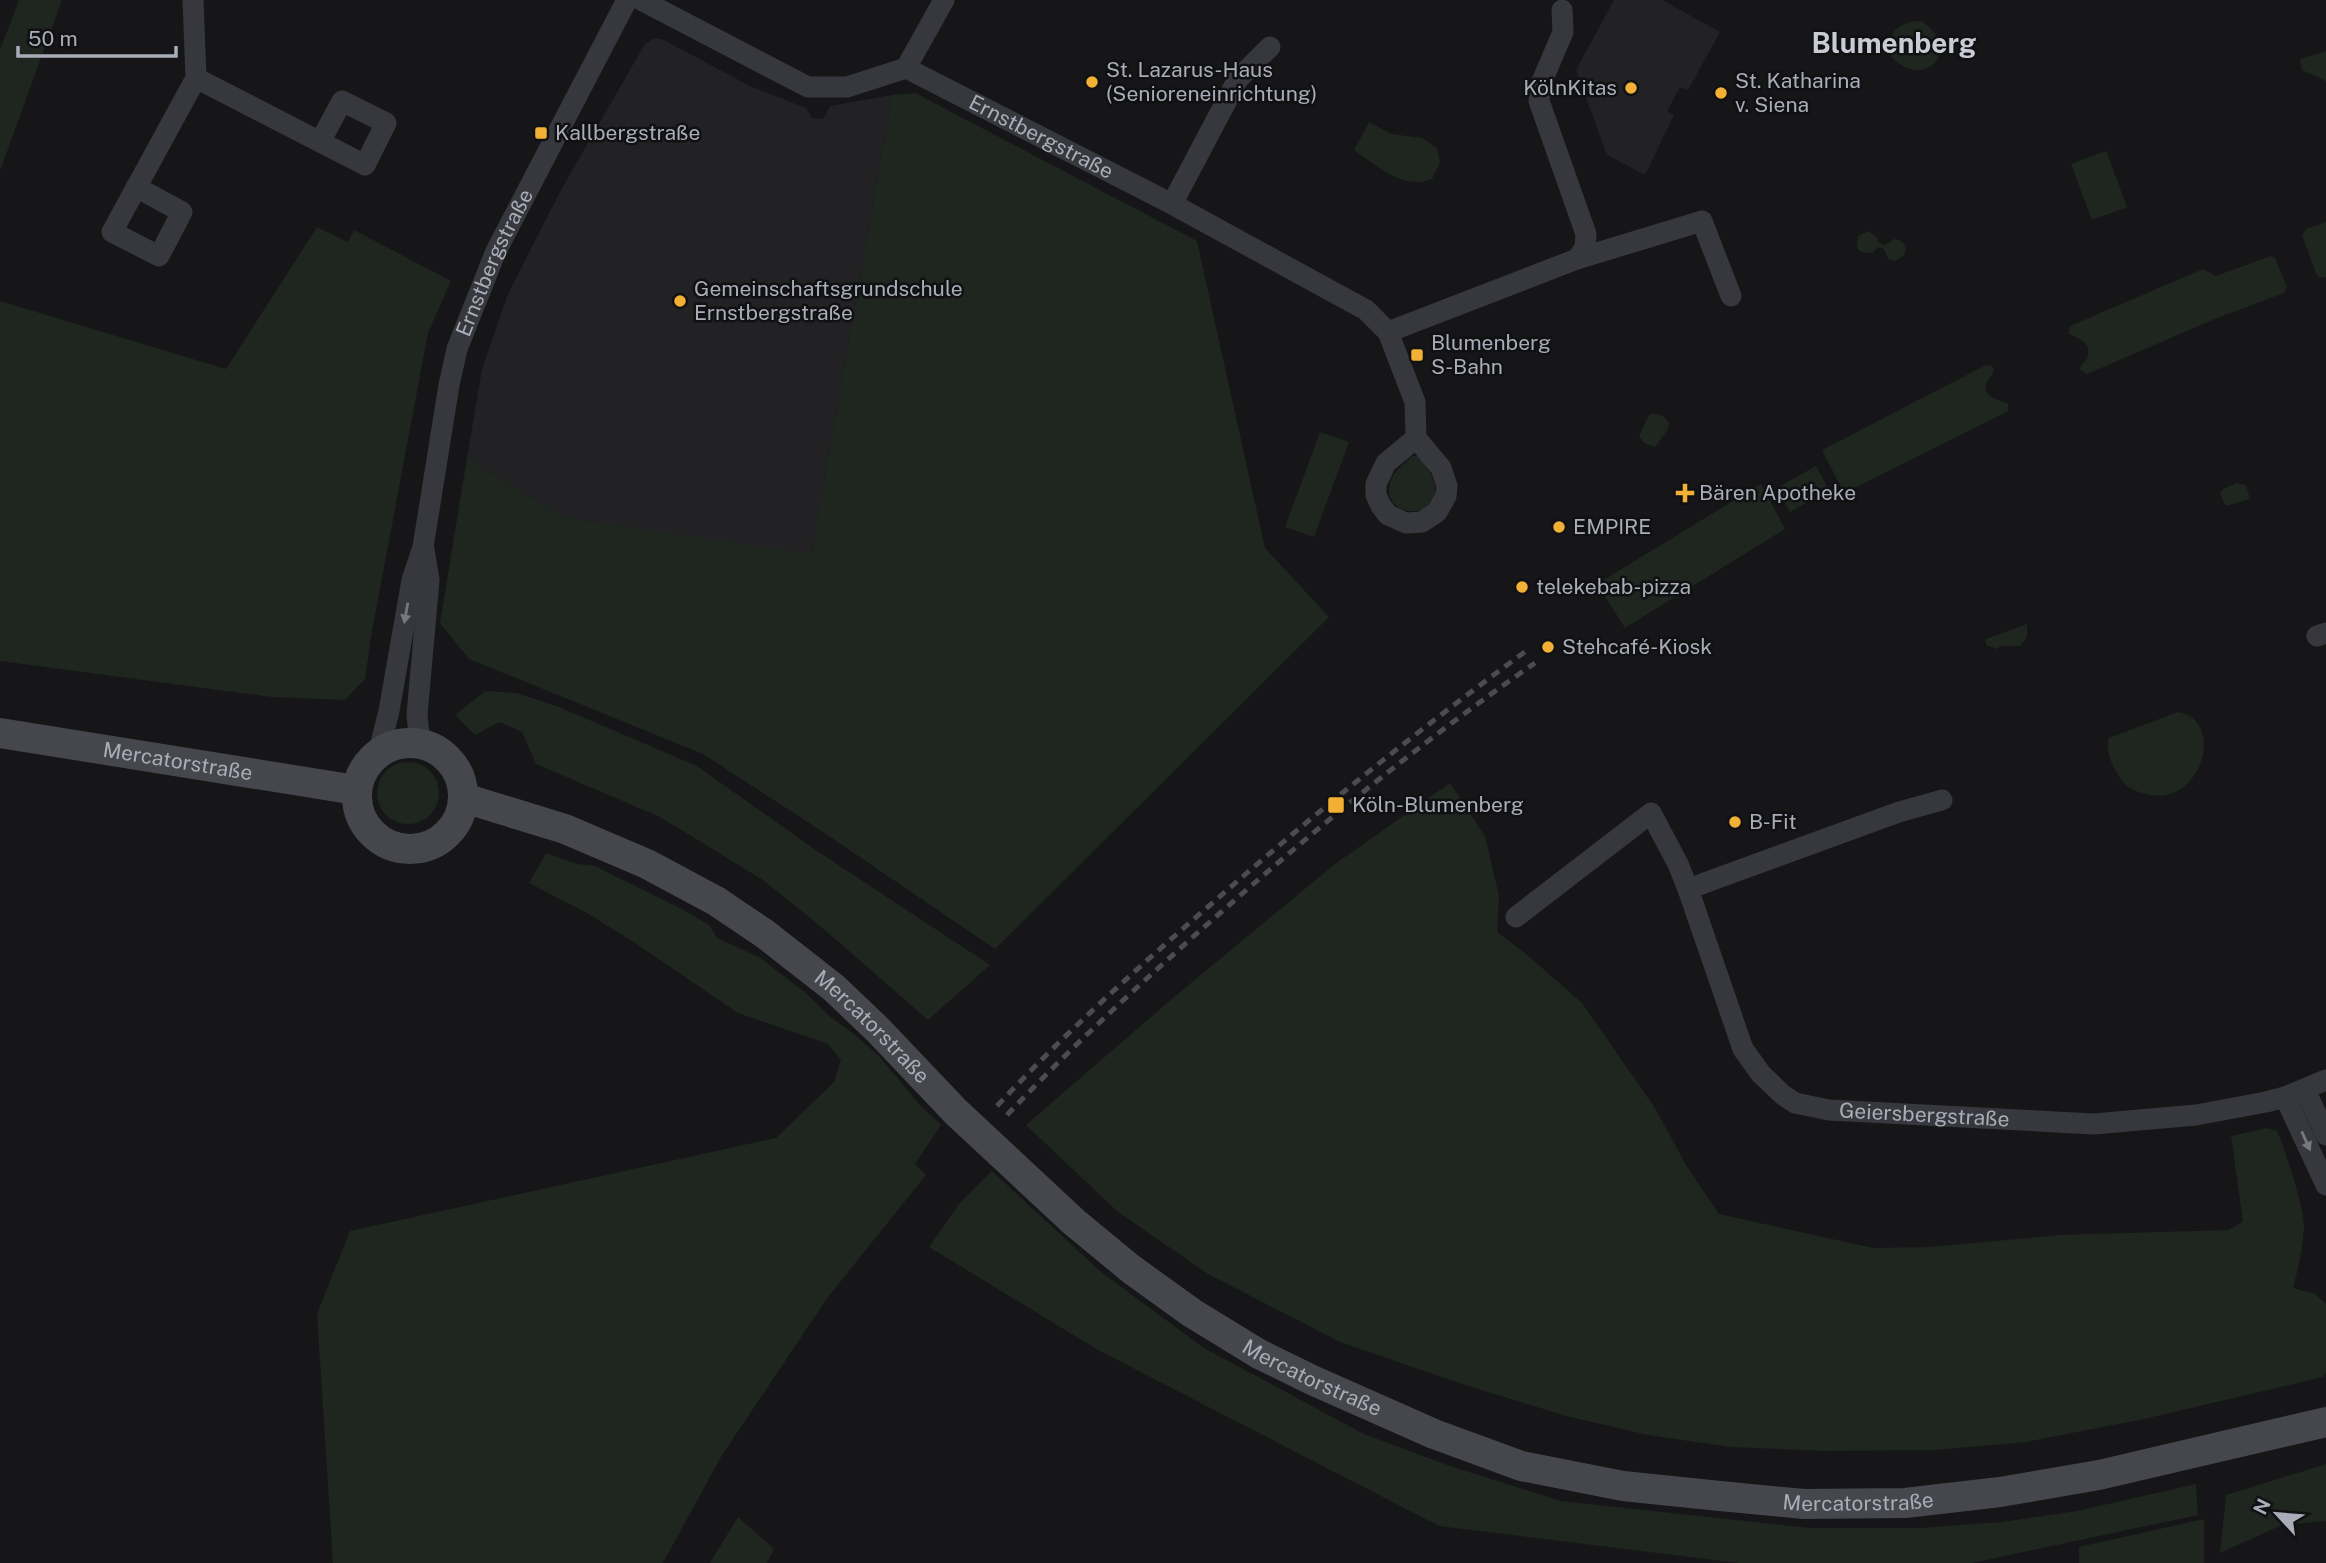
<svg xmlns="http://www.w3.org/2000/svg" width="2326" height="1563" font-family="'Public Sans',sans-serif">
<style>
.built{fill:#222225}
.green{fill:#1e261f}
.lines{fill:none;stroke-linecap:round;stroke-linejoin:round}
.street{stroke:#37383d;stroke-width:21}
.secondary{stroke:#45474d;stroke-width:30}
.rail{stroke:#4a4c52;stroke-width:5;stroke-dasharray:9 7;stroke-linecap:butt}
.oneway{fill:#757881}
.poi-dot{fill:#f2b134;stroke:#111113;stroke-width:2.5}
.labels{text-anchor:middle;stroke-width:5;stroke-linejoin:round;paint-order:stroke}
.poi-label{font-size:21px;fill:#a8adb8;stroke:#111113;text-anchor:start}
.street-label{font-size:21px;fill:#a8adb8;stroke:#111113}
.district-label{font-size:28px;font-weight:bold;fill:#c9ccd4;stroke:#111113}
</style>
<rect width="100%" height="100%" fill="#161618"/>
<g class="built">
<polygon points="1614,0 1662,0 1720,32 1688,90 1680,87 1667,111 1674,115 1645,175 1607,155 1576,70"/>
<polygon points="655,38 662,39 750,86 806,108 812,118 823,119 830,106 892,95 811,555 563,517 467,458 482,369 508,294 561,190 635,61 645,44"/>
</g>
<g class="green">
<polygon points="19,0 62,0 0,171 0,50"/>
<path d="M 1921,21 C 1965,48 1924,95 1889,54 C 1889,31 1898,22 1921,21 Z"/>
<polygon points="2326,51 2326,81 2302,70 2300,59"/>
<polygon points="915,93 1197,241 1265,548 1329,617 995,949 823,832 703,754 469,659 440,623 467,458 563,517 811,554 892,95"/>
<path d="M 1369,122 L 1391,134 L 1422,138 L 1437,148 L 1440,162 L 1432,179 C 1404,191 1376,165 1354,150 Z"/>
<polygon points="2106,151 2127,207 2092,220 2071,164"/>
<polygon points="2326,222 2326,277 2322,278 2317,276 2302,235 2306,229"/>
<polygon points="317,227 348,242 354,230 451,281 428,333 371,637 365,679 345,700 272,697 0,661 0,301 226,369"/>
<path d="M 1868,231 L 1877,237 L 1879,243 L 1885,245 L 1894,239 C 1904,240 1908,247 1904,256 L 1894,261 L 1888,259 L 1884,249 L 1878,247 L 1872,253 L 1861,252 L 1857,248 L 1858,236 Z"/>
<path d="M 2271,256 L 2275,258 L 2287,287 L 2284,293 L 2217,318 L 2087,374 L 2080,370 C 2083,358 2079,370 2086,360 C 2095,345 2079,338 2069,334 L 2070,326 L 2203,269 L 2216,276 Z"/>
<path d="M 1986,365 L 1992,366 L 1994,370 C 1993,374 1990,377 1988,380 C 1979,397 1999,399 2008,404 L 2008,411 L 1844,493 L 1822,450 Z"/>
<polygon points="1654,413 1663,416 1669,423 1668,429 1655,447 1644,443 1639,436 1649,415"/>
<polygon points="1320,432 1349,442 1314,537 1285,527"/>
<path d="M 1412,456 L 1418,456 C 1475,522 1373,527 1391,480 C 1394,471 1405,463 1412,456 Z"/>
<polygon points="1816,466 1829,490 1790,512 1777,488"/>
<polygon points="2236,483 2246,485 2250,499 2226,506 2220,494 2222,490"/>
<polygon points="1761,484 1785,529 1625,628 1597,584"/>
<polygon points="2027,624 2027,637 2020,646 2001,646 1996,649 1986,645 1986,639"/>
<polygon points="485,691 517,693 559,707 697,766 814,849 990,965 928,1020 826,931 763,880 660,817 536,764 522,732 499,722 475,735 455,715"/>
<path d="M 2178,712 C 2227,720 2201,809 2146,794 C 2133,791 2123,785 2117,773 C 2111,763 2105,748 2109,738 Z"/>
<circle cx="408" cy="793" r="31"/>
<path d="M 1450,783 L 1485,836 L 1499,896 L 1497,932 L 1525,953 L 1582,1003 L 1655,1108 L 1686,1165 L 1719,1214 L 1873,1248 L 1929,1247 L 2060,1235 L 2228,1230 L 2243,1222 L 2231,1136 L 2267,1128 L 2277,1131 C 2285,1149 2305,1210 2304,1228 C 2303,1248 2298,1269 2293,1288 L 2315,1294 L 2326,1304 L 2326,1372 L 2323,1377 L 2144,1419 L 2026,1442 L 1935,1450 L 1825,1451 L 1730,1447 L 1648,1435 L 1566,1416 L 1462,1384 L 1340,1342 L 1208,1274 L 1118,1212 L 1026,1125 L 1174,997 L 1335,864 Z"/>
<polygon points="546,853 577,864 595,866 682,909 709,925 717,938 759,957 806,993 828,1015 854,1034 879,1056 919,1104 941,1125 915,1164 926,1175 828,1297 722,1455 663,1563 333,1563 317,1314 350,1231 776,1138 834,1082 841,1060 828,1044 738,1013 635,943 587,913 529,883"/>
<polygon points="992,1171 1101,1272 1204,1348 1364,1434 1447,1465 1561,1501 1810,1528 1920,1528 2002,1522 2077,1511 2196,1484 2198,1515 1972,1563 1738,1563 1439,1526 1098,1350 929,1247 959,1204"/>
<polygon points="2326,1464 2326,1521 2282,1525 2220,1553 2226,1495"/>
<polygon points="738,1517 774,1549 767,1563 710,1563"/>
<polygon points="2204,1519 2204,1563 2079,1563 2079,1547"/>
</g>
<g class="lines">
<g class="street">
<path id="s1" d="M 641,0 L 808,87 L 847,87 L 906,68 L 1172,204 L 1366,310 L 1388,332 L 1415,402 L 1416,438 L 1441,468 L 1447,486 L 1446,496 L 1437,512 L 1422,522 L 1406,523 L 1388,515 L 1381,506 L 1376,495 L 1376,484 L 1386,463 L 1416,438"/>
<polyline points="906,68 944,0"/>
<polyline points="196,78 365,165 386,123 342,101 320,142"/>
<polyline points="136,187 182,212 159,256 112,232 196,78 193,0"/>
<polyline points="1172,204 1238,79 1270,47"/>
<polyline points="1577,259 1702,221 1731,296"/>
<polyline points="1388,332 1577,259 1585,248 1586,234 1539,101 1540,86 1563,32 1562,10"/>
<polyline points="2317,636 2326,633"/>
<polyline points="420,743 417,715 429,580 424,550"/>
<path id="s2" d="M 379,751 L 389,711 L 412,580 L 423,547 L 449,385 L 457,349 L 496,251 L 627,0"/>
<polyline points="1688,889 1899,812 1942,800"/>
<path id="s3" d="M 1516,917 L 1651,813 L 1678,864 L 1688,889 L 1743,1049 L 1761,1074 L 1783,1095 L 1795,1103 L 1829,1110 L 2094,1124 L 2196,1115 L 2266,1102 L 2285,1097 L 2326,1080"/>
<polyline points="2305,1090 2326,1135"/>
<polyline points="2285,1097 2326,1185"/>
</g>
<g class="secondary">
<path id="s4" d="M 0,733 L 356,790"/>
<circle cx="410" cy="796" r="53"/>
<path id="s5" d="M 464,798 L 565,829 L 647,864 L 716,901 L 765,934 L 834,988 L 878,1030 L 956,1112 L 1074,1222 L 1131,1269 L 1192,1313 L 1259,1354 L 1312,1380 L 1434,1434 L 1521,1466 L 1623,1486 L 1720,1496 L 1804,1504 L 1905,1503 L 2000,1492 L 2099,1475 L 2326,1422"/>
</g>
<g class="rail">
<path d="M 997,1106 C 1064,1034 1135,970 1209,906 C 1311,816 1417,731 1526,651"/>
<path d="M 1007,1115 C 1074,1044 1146,978 1219,914 C 1320,825 1425,739 1535,663"/>
</g>
</g>
<defs><path id="oneway-solid" d="M-6-.8H1V-3.2L6.5 0L1 3.2V.8H-6Z" transform="scale(1.75)"/></defs>
<g class="oneway">
<use href="#oneway-solid" transform="translate(406 613) rotate(100)"/>
<use href="#oneway-solid" transform="translate(2306 1141) rotate(66)"/>
</g>
<g class="poi-dot">
<circle cx="1092" cy="82" r="7"/>
<circle cx="1631" cy="88" r="7"/>
<circle cx="1721" cy="93" r="7"/>
<rect x="534" y="126" width="14" height="14" rx="3.5"/>
<circle cx="680" cy="301" r="7"/>
<rect x="1410" y="348" width="14" height="14" rx="3.5"/>
<path d="M1681.5 482.5h7v7h7v7h-7v7h-7v-7h-7v-7h7z"/>
<circle cx="1559" cy="527" r="7"/>
<circle cx="1522" cy="587" r="7"/>
<circle cx="1548" cy="647" r="7"/>
<rect x="1327" y="796" width="18" height="18" rx="3.5"/>
<circle cx="1735" cy="822" r="7"/>
</g>
<g class="labels">
<g class="poi-label">
<text x="1106" y="77">St. Lazarus-Haus<tspan x="1106" dy="24">(Senioreneinrichtung)</tspan></text>
<text x="1735" y="88">St. Katharina<tspan x="1735" dy="24">v. Siena</tspan></text>
<text x="1617" y="95" text-anchor="end">KölnKitas</text>
<text x="555" y="140">Kallbergstraße</text>
<text x="694" y="296">Gemeinschaftsgrundschule<tspan x="694" dy="24">Ernstbergstraße</tspan></text>
<text x="1431" y="350">Blumenberg<tspan x="1431" dy="24">S-Bahn</tspan></text>
<text x="1699" y="500">Bären Apotheke</text>
<text x="1573" y="534">EMPIRE</text>
<text x="1536" y="594">telekebab-pizza</text>
<text x="1562" y="654">Stehcafé-Kiosk</text>
<text x="1352" y="812">Köln-Blumenberg</text>
<text x="1749" y="829">B-Fit</text>
</g>
<g class="street-label">
<text dy="7" stroke="none"><textPath href="#s1" startOffset="441">Ernstbergstraße</textPath></text>
<text dy="7" stroke="none"><textPath href="#s2" startOffset="504">Ernstbergstraße</textPath></text>
<text dy="7" stroke="none"><textPath href="#s4" startOffset="180">Mercatorstraße</textPath></text>
<text dy="7" stroke="none"><textPath href="#s5" startOffset="474">Mercatorstraße</textPath></text>
<text dy="7" stroke="none"><textPath href="#s3" startOffset="630">Geiersbergstraße</textPath></text>
<text dy="7" stroke="none"><textPath href="#s5" startOffset="1041">Mercatorstraße</textPath></text>
<text dy="7" stroke="none"><textPath href="#s5" startOffset="1608">Mercatorstraße</textPath></text>
</g>
<g class="district-label">
<text x="1894" y="53">Blumenberg</text>
</g>
</g>
<g transform="translate(2277 1514) rotate(296)" stroke="#111113" stroke-width="5" paint-order="stroke">
<path d="M0-5L12 26L0 18L-12 26Z" fill="#a8adb8"/>
<text y="-10" font-size="19" font-weight="bold" text-anchor="middle" fill="#a8adb8">N</text>
</g>
<path d="M18 46v10h158v-10" fill="none" stroke="#a8adb8" stroke-width="3.5"/>
<text x="28" y="46" font-size="21" fill="#a8adb8" stroke="#111113" stroke-width="5" paint-order="stroke">50 m</text>
</svg>
